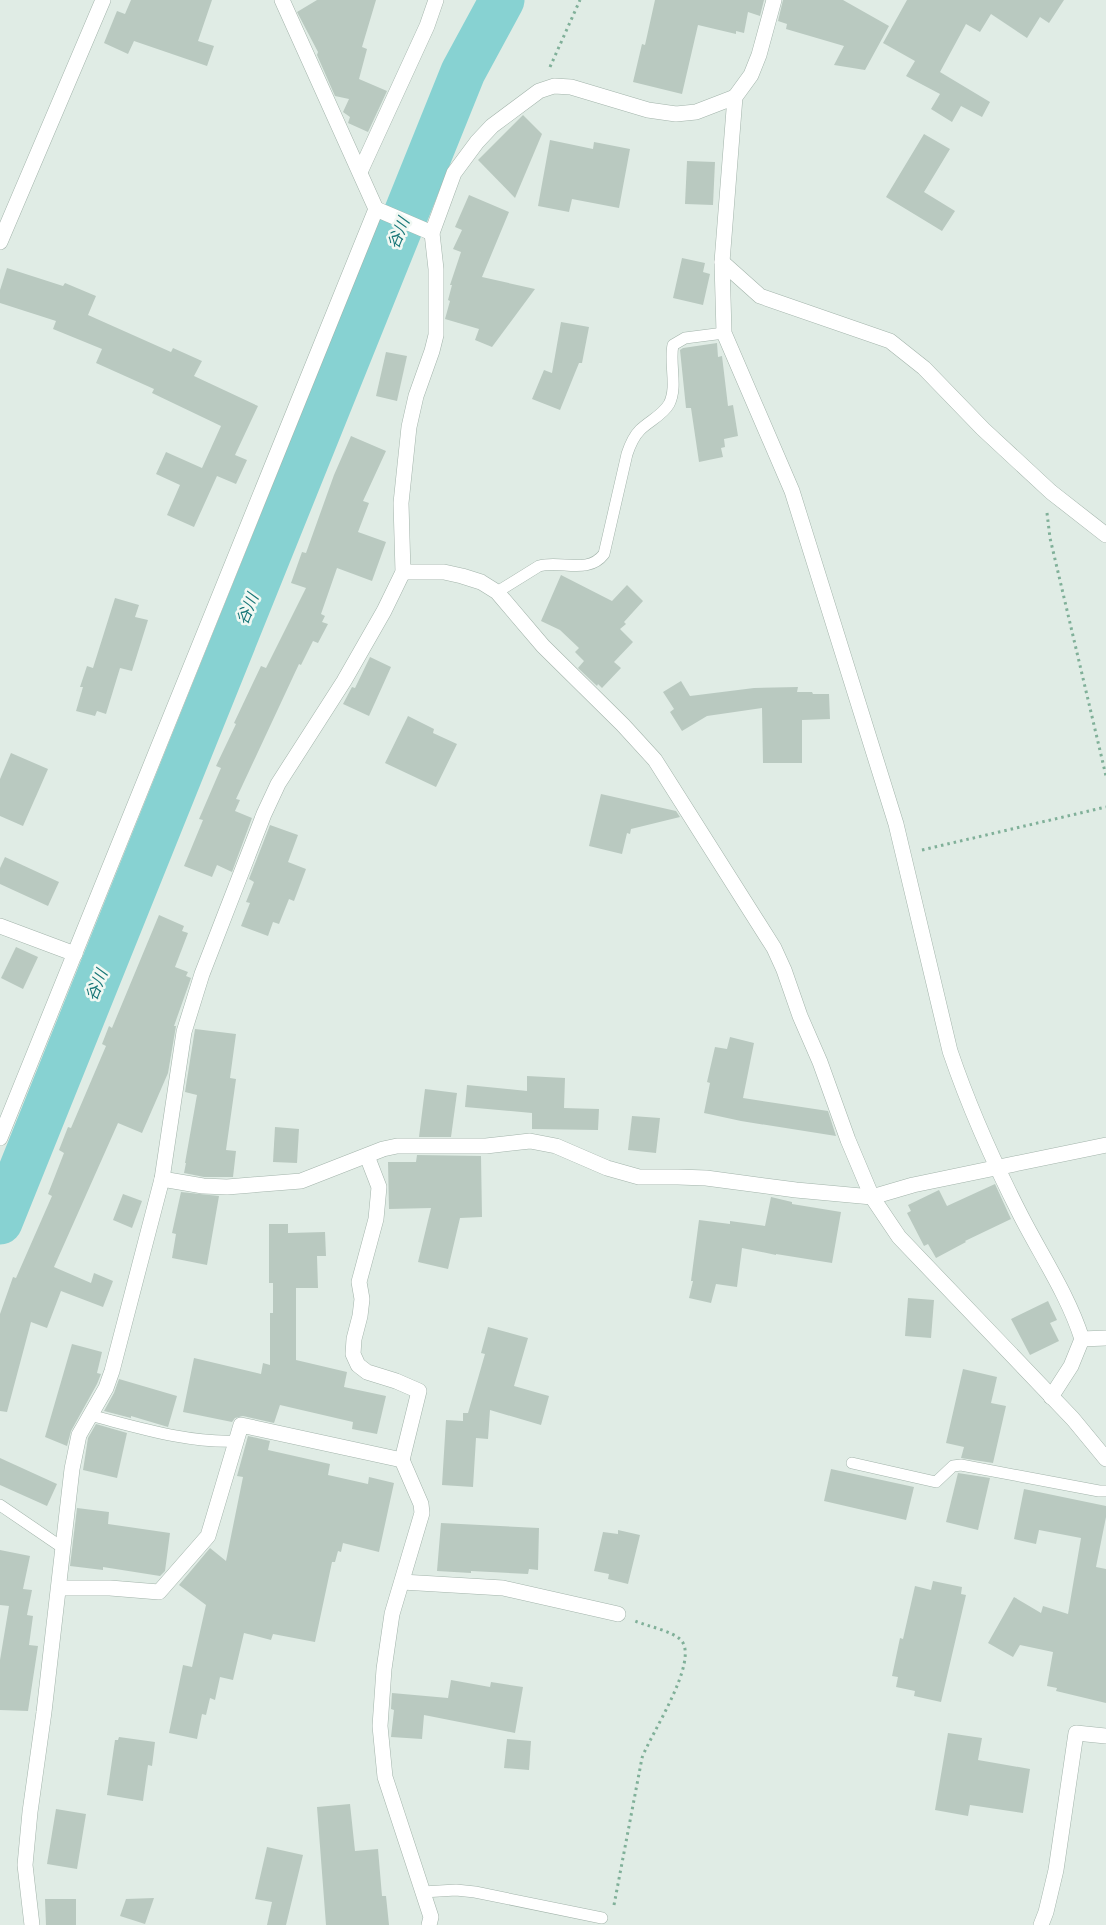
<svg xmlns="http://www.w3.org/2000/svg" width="1106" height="1925" font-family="Roboto,'Noto Sans JP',sans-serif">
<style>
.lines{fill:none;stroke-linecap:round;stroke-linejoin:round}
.river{stroke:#87d2d2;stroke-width:45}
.building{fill:#b9c9c0}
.service-casing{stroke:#a3b4ab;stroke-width:12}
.minor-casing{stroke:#a3b4ab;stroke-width:16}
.path{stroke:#80b099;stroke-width:3;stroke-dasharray:2.5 4;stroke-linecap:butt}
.service{stroke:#fff;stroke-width:11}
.minor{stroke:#fff;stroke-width:15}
.labels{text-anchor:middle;stroke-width:5;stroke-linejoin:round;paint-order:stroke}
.water-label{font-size:16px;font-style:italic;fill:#1a7879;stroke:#f1f8f3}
</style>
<rect width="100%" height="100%" fill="#e0ece5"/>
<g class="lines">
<polyline class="river" points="0,1222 463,72 502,0"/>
</g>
<g class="building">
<polygon points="131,0 212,0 198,41 214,46 207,66 134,41 128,54 104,43 117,11 125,14"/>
<polygon points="317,0 376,0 362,47 367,49 359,79 387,91 368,132 348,123 350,117 343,112 349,99 335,96 317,55 318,52 297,12"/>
<polygon points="655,0 764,0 760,16 748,12 744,33 736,31 736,34 698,25 682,94 633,82 642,44 645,45"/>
<polygon points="783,0 843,0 889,26 865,70 834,65 844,46 786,29 787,24 778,21"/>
<polygon points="907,0 1064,0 1049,23 1040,17 1027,38 991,14 980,32 966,24 940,72 990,102 982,117 961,106 952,122 931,109 940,94 906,76 915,61 883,43"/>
<polygon points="523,115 542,134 515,198 478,160"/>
<polygon points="924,134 950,149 924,192 955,211 942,231 886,197"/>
<polygon points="550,140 593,149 594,142 630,149 619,208 572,199 569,212 538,206"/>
<polygon points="687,161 715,162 713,205 685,204"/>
<polygon points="469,195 509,212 482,277 535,289 492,347 475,340 479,329 445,319 450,301 448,300 452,285 450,285 461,252 453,249 462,230 455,227"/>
<polygon points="682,258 705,263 703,272 710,274 703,305 673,298"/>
<polygon points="7,268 63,286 65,283 96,296 88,315 171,352 173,348 202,361 194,376 258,406 235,455 247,460 236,484 217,476 194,527 167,515 180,485 156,474 166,452 202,468 221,426 152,393 154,389 96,363 102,349 53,329 56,321 0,303 0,290"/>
<polygon points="561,322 589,327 582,363 579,363 560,410 532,399 544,370 552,373"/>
<polygon points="717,343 718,357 722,356 728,406 733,405 738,436 724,439 725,447 721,448 723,457 699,462 691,408 686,408 680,350 683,348"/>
<polygon points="386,352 407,356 397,401 376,396"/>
<polygon points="351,436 386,451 363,501 369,503 358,532 386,542 372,581 337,568 321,614 325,616 322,622 328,624 318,643 313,641 301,665 299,664 236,799 240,800 235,811 252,818 232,872 217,865 212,877 184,866 203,820 199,819 221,768 216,766 236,724 234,723 261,666 266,668 306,588 291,583 302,552 306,553 334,475"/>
<polygon points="561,575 612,601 627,585 643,601 624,622 626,624 620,629 633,642 614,662 621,668 602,688 598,684 597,686 578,668 584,661 575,652 579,648 560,630 541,621"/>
<polygon points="115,598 139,605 135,617 148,620 132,671 120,668 106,714 97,711 95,716 76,711 83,687 80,687 87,666 93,668"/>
<polygon points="370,657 391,667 369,716 343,704 352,687 355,688"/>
<polygon points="681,681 690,696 754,688 798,687 797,692 812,692 813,694 829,694 830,719 802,720 802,763 763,763 762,708 707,716 682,731 670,712 674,709 663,692"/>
<polygon points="408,716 434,729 433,733 457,744 436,787 385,763"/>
<polygon points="11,753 48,769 23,826 0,816 0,779"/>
<polygon points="601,794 676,811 680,817 631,829 630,834 627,833 622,854 589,846"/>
<polygon points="270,825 298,835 288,862 306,869 294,901 289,899 279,924 273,922 268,936 241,926 250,903 246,902 254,882 249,879"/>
<polygon points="5,857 59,882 48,906 0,884 0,868"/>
<polygon points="159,915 184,926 182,931 188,933 175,967 188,972 186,976 191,978 174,1026 176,1026 168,1073 142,1133 118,1123 54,1267 91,1283 94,1273 113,1281 103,1307 61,1291 47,1328 31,1322 7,1412 0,1411 0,1314 13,1277 16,1278 52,1196 48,1194 64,1153 59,1150 68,1127 71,1128 106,1046 102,1044 109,1026 112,1028"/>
<polygon points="16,947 38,957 23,989 1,978"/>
<polygon points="195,1029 236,1034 230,1078 236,1079 226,1150 236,1151 233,1177 204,1177 184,1173 186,1163 185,1163 197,1095 185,1092"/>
<polygon points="730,1037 754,1043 743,1098 828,1111 836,1136 741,1121 704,1113 710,1083 707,1082 715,1047 727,1049"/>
<polygon points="527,1076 565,1078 564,1108 599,1109 598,1130 532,1129 532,1113 465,1107 467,1085 527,1091"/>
<polygon points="425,1089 457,1093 451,1137 419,1137"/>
<polygon points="632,1116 660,1118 656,1153 628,1150"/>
<polygon points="275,1127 299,1129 297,1163 273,1162"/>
<polygon points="417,1155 481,1156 482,1217 460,1218 448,1269 418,1262 431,1208 389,1209 388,1162 416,1162"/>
<polygon points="995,1184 1011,1219 965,1241 966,1242 936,1258 928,1244 924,1246 907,1213 911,1211 908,1205 939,1190 947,1206"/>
<polygon points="181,1192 219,1196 207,1265 172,1258 176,1234 172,1233"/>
<polygon points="123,1194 142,1201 132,1228 113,1220"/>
<polygon points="771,1197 792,1202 792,1204 841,1212 832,1263 776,1254 776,1255 742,1248 737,1287 716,1284 711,1303 689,1298 693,1281 691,1281 699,1220 730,1224 730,1221 765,1226"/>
<polygon points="269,1224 288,1224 288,1233 325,1232 326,1256 317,1256 318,1288 296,1288 296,1360 347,1372 344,1387 386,1396 377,1434 352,1429 353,1422 280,1405 274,1423 243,1416 235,1418 232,1422 183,1412 194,1358 261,1374 263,1363 270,1365 270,1313 273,1313 273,1283 269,1283"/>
<polygon points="908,1298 934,1300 931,1338 905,1336"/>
<polygon points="1048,1301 1057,1320 1050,1323 1059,1341 1030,1355 1011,1319"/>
<polygon points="488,1327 528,1338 514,1386 549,1396 541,1425 490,1410 488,1439 476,1438 473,1487 442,1485 446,1420 463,1421 463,1413 468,1413 485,1354 481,1353"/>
<polygon points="72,1344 102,1352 97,1373 101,1374 97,1384 71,1431 67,1446 45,1437"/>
<polygon points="963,1369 997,1377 991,1403 1006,1406 993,1463 961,1458 964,1447 946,1443"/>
<polygon points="119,1379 177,1396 168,1427 131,1416 131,1418 104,1411 114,1393"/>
<polygon points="96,1424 127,1433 117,1478 83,1470 88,1438"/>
<polygon points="248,1436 270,1441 268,1450 330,1464 328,1475 368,1484 369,1477 394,1483 379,1552 343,1543 341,1552 338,1551 335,1562 332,1562 315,1642 273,1634 271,1640 244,1633 233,1680 220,1677 215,1700 210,1698 206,1715 202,1714 197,1739 169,1733 183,1665 192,1667 206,1605 179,1585 210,1548 226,1561 243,1477 237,1476"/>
<polygon points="0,1458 57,1484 47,1506 0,1485"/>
<polygon points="831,1469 914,1487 906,1520 824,1501"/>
<polygon points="958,1473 990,1478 978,1530 946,1522"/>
<polygon points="1024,1489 1106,1506 1106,1517 1096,1567 1106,1569 1106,1703 1056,1691 1057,1688 1047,1686 1053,1652 1020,1645 1013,1657 988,1643 1014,1597 1041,1613 1043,1606 1068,1614 1081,1538 1039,1530 1036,1544 1014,1539"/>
<polygon points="77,1508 109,1512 108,1524 170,1533 165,1571 160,1576 103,1567 103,1570 70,1566"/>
<polygon points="441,1523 539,1528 538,1570 529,1569 528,1574 471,1571 471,1573 437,1571"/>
<polygon points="618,1530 640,1535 628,1584 608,1579 609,1574 594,1571 603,1532 618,1534"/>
<polygon points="0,1550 30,1556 23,1589 32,1590 27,1615 33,1616 29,1645 38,1646 28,1711 0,1710 0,1660 9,1606 0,1605"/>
<polygon points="933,1581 962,1587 961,1594 966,1595 941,1702 914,1696 915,1691 896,1687 898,1677 892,1676 900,1638 903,1639 915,1586 931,1590"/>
<polygon points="451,1680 490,1687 491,1682 523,1687 515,1733 424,1715 422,1739 391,1737 394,1710 391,1709 392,1693 448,1698"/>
<polygon points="948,1733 982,1738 978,1760 1030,1769 1023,1813 970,1805 968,1816 935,1810"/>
<polygon points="119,1737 155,1742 152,1766 148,1765 143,1801 107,1795 115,1740 118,1740"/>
<polygon points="507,1739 531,1741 529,1770 504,1768"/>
<polygon points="350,1804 355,1851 378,1849 382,1896 386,1896 389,1925 326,1925 317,1807"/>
<polygon points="56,1809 86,1814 77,1869 47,1864"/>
<polygon points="267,1847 303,1855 286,1925 267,1925 272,1902 255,1899"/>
<polygon points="154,1898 145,1924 120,1916 126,1899"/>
<polygon points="45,1899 76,1899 76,1925 46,1925"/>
</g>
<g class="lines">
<g class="service-casing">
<g id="service">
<path d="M 497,592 L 539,566 C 561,560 588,575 604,554 L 627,454 C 630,445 633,437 640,430 C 649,421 663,415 669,404 C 678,387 669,363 673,345 L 685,338 L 724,333"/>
<path d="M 89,1415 C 137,1427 186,1443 236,1441"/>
<polyline points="852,1463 936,1482 953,1466 961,1465 1099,1491 1106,1491"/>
<polyline points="0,1505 63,1548"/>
<polyline points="423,1892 456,1890 475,1892 602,1918"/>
</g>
</g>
<g class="minor-casing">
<g id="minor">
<path d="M 774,0 L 759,55 L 751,75 L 735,97 L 722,262 L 724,333 L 792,491 L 896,824 L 950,1051 C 969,1107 994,1163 1021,1216 C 1042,1257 1068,1295 1082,1339 L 1071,1366 L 1051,1397"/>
<polyline points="360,172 427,26 436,0"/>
<polyline points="376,209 432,233"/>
<polyline points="0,242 103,0"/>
<polyline points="722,262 760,296 890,341 924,368 983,429 1051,492 1106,535"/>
<polyline points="403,572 444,572 462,576 481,582 497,592 543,646 623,725 655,760 774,948 784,970 800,1016 820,1062 848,1140 872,1197 899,1237 1073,1419 1106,1459"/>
<polyline points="0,926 75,954"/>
<polyline points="0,1138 376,209 282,0"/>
<polyline points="367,1156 379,1187 376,1219 359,1282 362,1299 360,1316 354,1339 353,1354 358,1365 367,1372 396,1381 419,1391 402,1460"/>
<polyline points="162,1179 203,1186 227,1187 301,1181 383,1149 397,1146 486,1146 530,1141 556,1146 607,1168 639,1177 678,1177 706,1178 796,1190 872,1197 913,1185 1106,1145"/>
<polyline points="1082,1339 1106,1338"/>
<polyline points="402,1582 503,1588 618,1614"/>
<polyline points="59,1588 110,1588 159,1592 208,1536 241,1425 402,1460 421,1504 422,1513 392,1614 384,1669 380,1726 385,1777 431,1917 429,1925"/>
<polyline points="32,1925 25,1865 30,1812 44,1712 72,1469 79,1435 106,1388 112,1371 162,1179 184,1032 202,974 264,814 278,784 344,681 384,611 403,572 401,503 409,427 416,396 432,351 436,335 436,269 432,233 454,173 477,142 492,126 539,91 554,86 571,87 648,110 676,114 696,112 735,97"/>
<polyline points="1041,1925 1046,1912 1056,1870 1076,1733 1106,1736"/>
</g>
</g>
<g class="path">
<polyline points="550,67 580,0"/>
<polyline points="1047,513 1050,538 1106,776"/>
<polyline points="922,850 1106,807"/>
<path d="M 614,1905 L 642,1758 C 650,1735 700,1661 681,1640 C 672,1631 647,1626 635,1621"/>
</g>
<use href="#service" class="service"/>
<use href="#minor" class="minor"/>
</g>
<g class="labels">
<g class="water-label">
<text transform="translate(398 233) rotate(-68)" y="6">谷川</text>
<text transform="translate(247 609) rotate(-68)" y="6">谷川</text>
<text transform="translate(96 985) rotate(-68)" y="6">谷川</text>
</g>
</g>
</svg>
